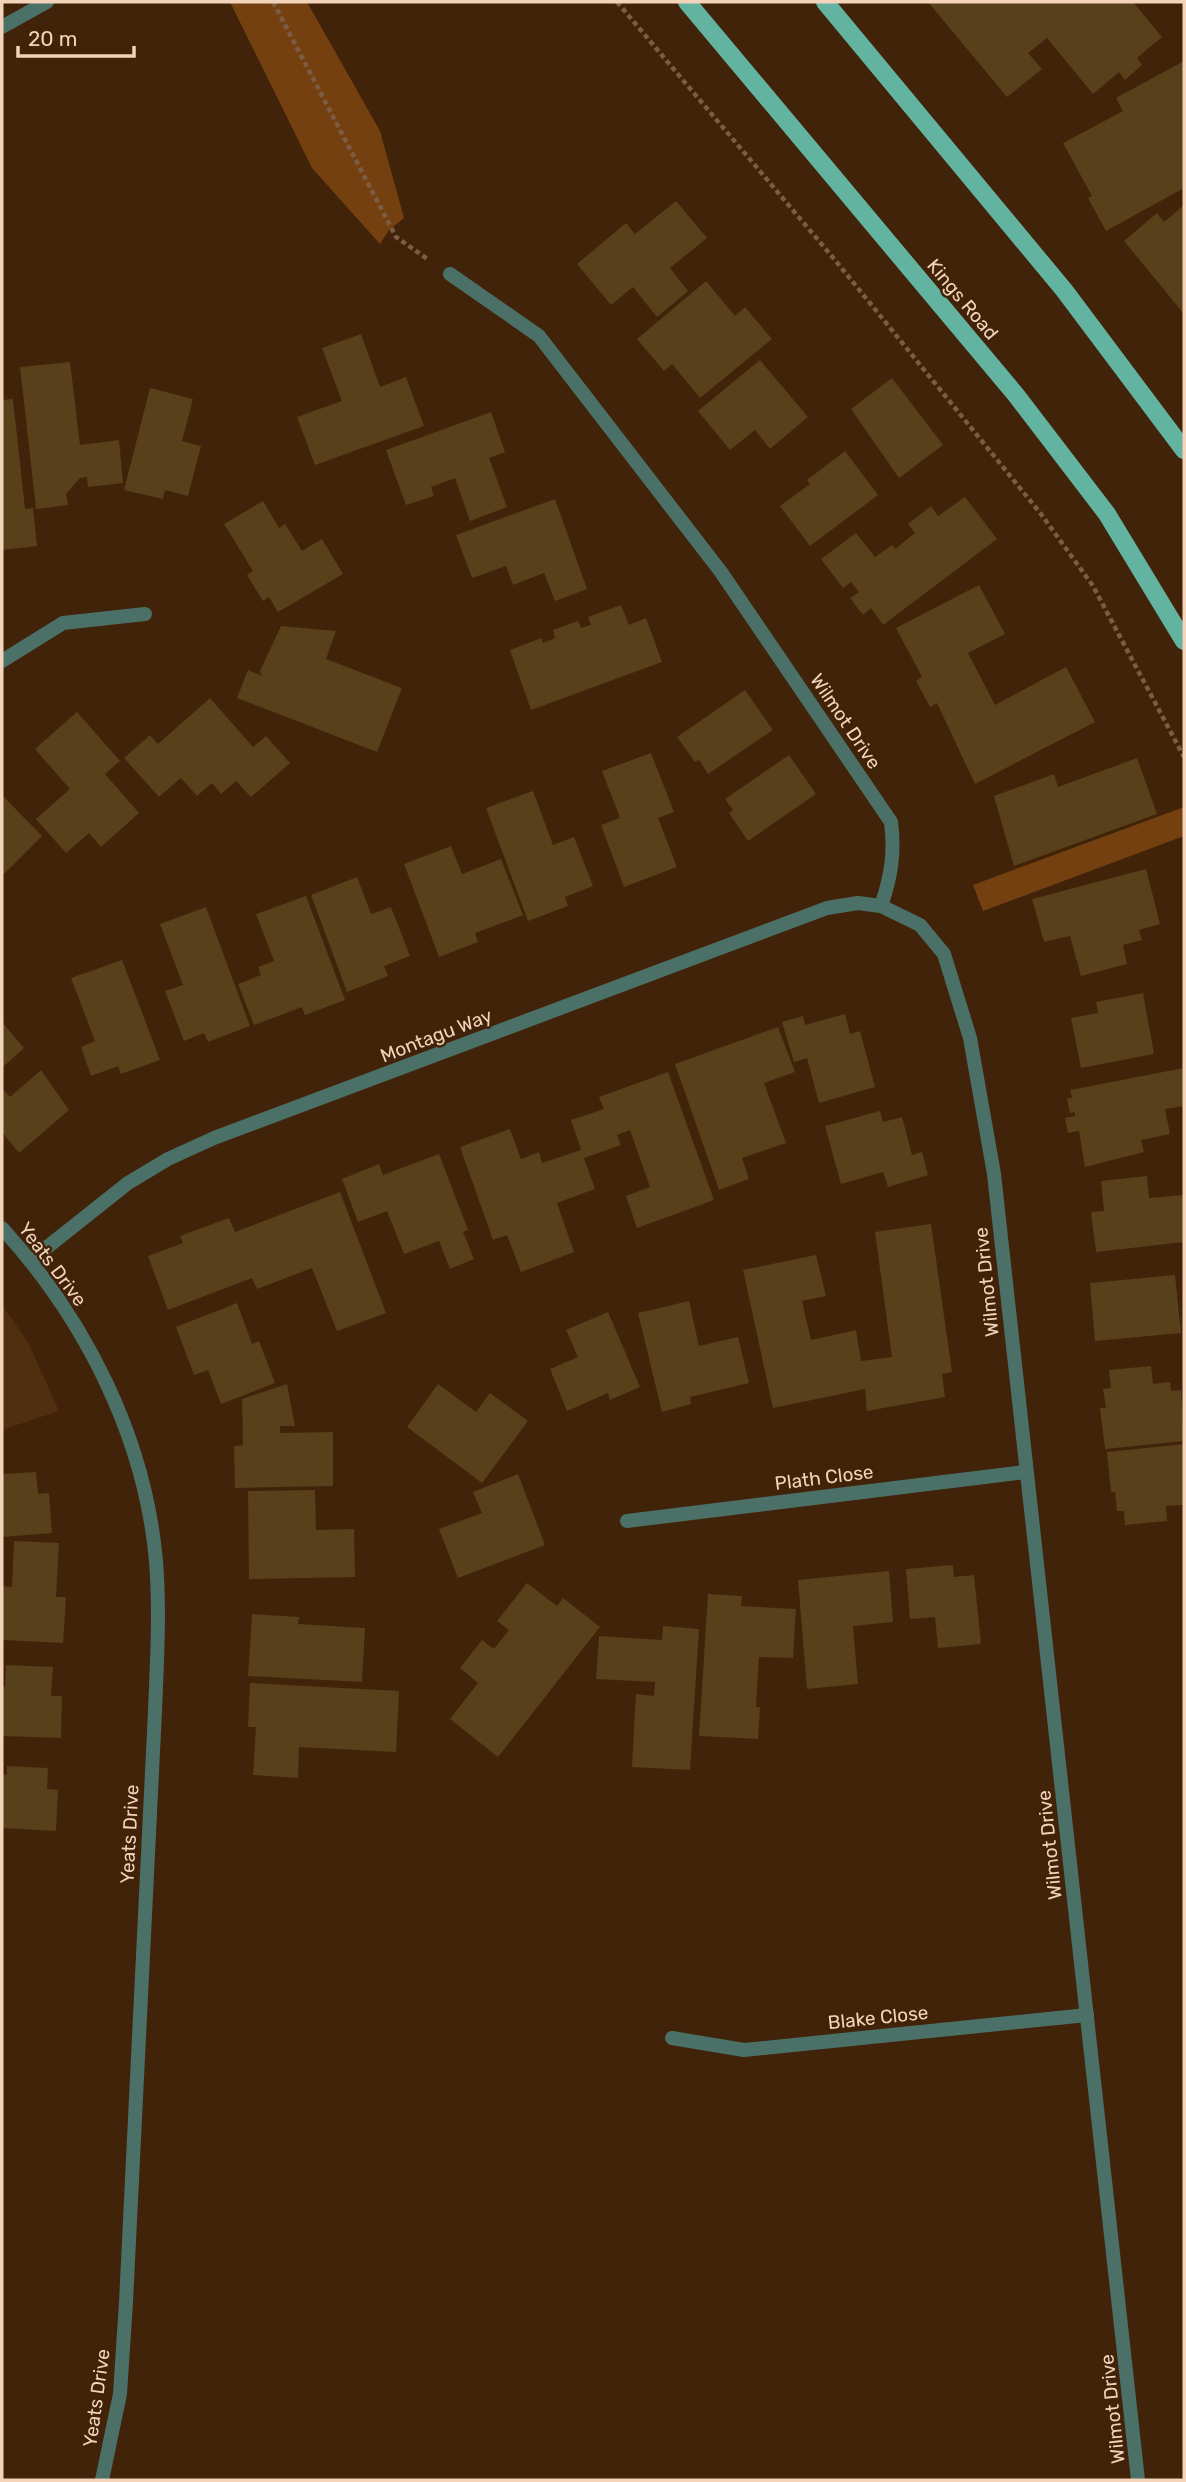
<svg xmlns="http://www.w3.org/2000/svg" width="1186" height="2482" font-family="Rubik,sans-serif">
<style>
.built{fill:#502e10}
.green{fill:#744010}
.building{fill:#57401a}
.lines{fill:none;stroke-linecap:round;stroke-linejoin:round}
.path{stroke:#7c5d44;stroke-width:4.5;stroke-dasharray:5 3.5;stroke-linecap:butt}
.minor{stroke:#4b7067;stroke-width:14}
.tertiary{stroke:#4b7067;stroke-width:14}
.primary{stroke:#63b3a1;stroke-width:18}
.labels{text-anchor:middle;stroke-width:5;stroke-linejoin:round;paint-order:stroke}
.street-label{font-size:19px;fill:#f4d3bb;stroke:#412309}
</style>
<rect width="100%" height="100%" fill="#412309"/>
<polygon class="built" points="2,1305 28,1342 59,1411 2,1430"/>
<g class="green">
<polygon points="230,2 307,2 380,131 404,218 389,230 380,244 312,168"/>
<polygon points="1184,807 1184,836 983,911 973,885"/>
</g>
<g class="building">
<polygon points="928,2 1133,2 1162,37 1137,58 1142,65 1125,80 1119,72 1093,94 1047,38 1028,53 1042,69 1007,97"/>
<polygon points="1184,61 1184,188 1106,231 1088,198 1092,196 1063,143 1123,111 1116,98"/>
<polygon points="676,201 707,238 670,268 688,291 657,317 633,287 611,305 577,264 626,223 635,234"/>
<polygon points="1184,205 1184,314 1124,241 1157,213 1164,222"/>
<polygon points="706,281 735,316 745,307 772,339 700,398 672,364 664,371 637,339"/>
<polygon points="361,334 380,387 406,377 424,426 315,465 297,417 342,401 322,348"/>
<polygon points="760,360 808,417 770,449 755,430 730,450 698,411"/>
<polygon points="70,362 80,445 119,440 123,483 88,487 87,477 80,478 66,494 68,505 36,509 20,367"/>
<polygon points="892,378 943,445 899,478 851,409"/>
<polygon points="150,388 193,399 182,441 201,446 188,496 165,490 163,499 124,490"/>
<polygon points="13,399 25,509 33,508 37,546 2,550 2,400"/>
<polygon points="491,412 505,452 489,458 507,507 470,521 455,478 431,487 434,496 406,505 386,450"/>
<polygon points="845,451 878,495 810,546 780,506 810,484 807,480"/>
<polygon points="965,497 997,539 883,625 871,608 863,615 850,598 859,592 851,582 843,588 821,559 856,533 875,557 892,545 895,549 915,533 908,524 931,506 938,516"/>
<polygon points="555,499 587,589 555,601 544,573 513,585 506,566 472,578 456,535"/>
<polygon points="263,501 279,528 285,524 302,551 322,539 343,574 278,612 269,597 263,601 247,575 253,571 224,524"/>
<polygon points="979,585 1005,634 968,653 995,705 1066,667 1095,722 975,784 937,703 930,707 916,681 922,677 896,628"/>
<polygon points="621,605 629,625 646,618 662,662 531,710 510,650 541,638 543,643 555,638 553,630 578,621 581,628 591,625 588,617"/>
<polygon points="281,626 336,631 326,659 402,688 377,752 237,698 248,670 262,676 260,671"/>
<polygon points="745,690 773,730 708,774 699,760 695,762 677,737"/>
<polygon points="210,698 253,747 266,736 290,763 251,797 236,781 221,794 212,783 197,796 181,778 159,797 124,758 150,735 158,744"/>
<polygon points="77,712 120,761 105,774 139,813 101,847 89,833 66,853 36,819 70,789 35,749"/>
<polygon points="651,753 674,812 658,818 677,867 624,887 601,825 620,818 602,771"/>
<polygon points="789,755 816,794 748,841 729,813 733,810 725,799"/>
<polygon points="1137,758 1157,814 1014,866 994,796 1054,774 1058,787"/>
<polygon points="533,791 553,845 574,837 593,886 565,897 568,906 528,921 486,808"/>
<polygon points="2,795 42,836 4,874 2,872"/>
<polygon points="451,846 462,874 501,859 523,915 475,933 478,942 439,957 404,864"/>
<polygon points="1146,869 1160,924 1139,930 1142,940 1123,945 1127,964 1081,976 1070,936 1044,942 1032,899"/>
<polygon points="357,877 371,914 391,907 410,956 384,966 388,976 347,992 311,895"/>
<polygon points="306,896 345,1000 305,1015 302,1007 254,1025 238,984 261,975 258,967 274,961 256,914"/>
<polygon points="206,907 250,1026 208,1042 204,1033 184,1041 165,991 183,985 160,924"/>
<polygon points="122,960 160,1060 121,1074 118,1066 91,1076 81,1047 95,1041 71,978"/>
<polygon points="1143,993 1154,1054 1081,1068 1071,1018 1098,1013 1096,1002"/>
<polygon points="845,1014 850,1034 860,1031 875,1087 819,1103 807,1058 794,1062 782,1022 803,1016 805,1025"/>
<polygon points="2,1022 24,1048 2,1068"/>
<polygon points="778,1027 795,1072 764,1083 786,1143 742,1158 749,1179 719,1190 675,1064"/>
<polygon points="1184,1068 1184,1106 1165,1109 1170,1134 1141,1140 1144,1152 1085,1167 1079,1131 1068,1133 1065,1118 1075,1116 1075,1112 1070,1113 1067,1098 1072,1098 1070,1090"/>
<polygon points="41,1070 69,1110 19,1153 2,1132 2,1088 10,1097"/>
<polygon points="668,1072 714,1200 637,1228 626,1196 650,1187 630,1130 617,1135 621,1145 584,1158 595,1189 557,1203 574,1252 521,1272 507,1235 493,1240 460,1147 510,1129 521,1159 539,1152 542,1163 581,1150 571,1120 604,1109 599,1097"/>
<polygon points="880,1111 883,1122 902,1117 912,1155 922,1152 928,1175 888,1187 883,1172 841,1184 825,1126"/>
<polygon points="439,1154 468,1230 463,1232 474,1259 450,1269 439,1241 404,1254 387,1211 358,1222 342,1179 379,1164 383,1175"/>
<polygon points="1147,1176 1149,1198 1184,1195 1184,1242 1096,1252 1091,1212 1104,1211 1101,1181"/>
<polygon points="340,1192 386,1313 337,1331 312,1268 257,1289 252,1278 168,1310 148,1256 183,1243 180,1236 229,1218 235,1232"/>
<polygon points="931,1224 952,1372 942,1374 945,1397 867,1411 865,1389 773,1408 743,1270 816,1255 826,1296 802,1301 811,1340 856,1330 861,1361 892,1357 875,1232"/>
<polygon points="1175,1275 1181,1333 1095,1341 1090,1283"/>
<polygon points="689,1301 699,1346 738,1337 749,1383 690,1397 691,1404 662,1412 638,1313"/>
<polygon points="237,1303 252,1344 259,1341 275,1383 221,1404 208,1370 194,1375 176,1327"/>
<polygon points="608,1312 640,1387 610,1400 608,1393 567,1411 550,1369 578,1357 566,1330"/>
<polygon points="1151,1366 1153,1384 1170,1382 1171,1391 1181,1390 1184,1441 1105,1449 1100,1408 1106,1408 1103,1389 1111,1388 1109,1370"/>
<polygon points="287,1384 295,1426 280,1426 280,1433 333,1432 333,1486 235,1488 234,1446 243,1445 242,1399"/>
<polygon points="438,1384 476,1412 490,1393 528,1421 482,1483 407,1427"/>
<polygon points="1184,1444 1183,1505 1166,1506 1167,1521 1125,1525 1124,1511 1117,1511 1115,1492 1111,1492 1107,1452"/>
<polygon points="36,1472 38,1494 49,1493 52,1533 2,1537 2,1474"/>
<polygon points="518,1474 545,1545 458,1578 439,1529 482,1513 473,1492"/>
<polygon points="315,1490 316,1530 354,1529 355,1577 249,1579 248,1491"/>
<polygon points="14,1541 59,1543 56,1597 66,1597 63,1643 2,1640 2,1586 12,1587"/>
<polygon points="953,1565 954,1577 974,1575 981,1644 938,1648 935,1617 910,1619 906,1569"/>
<polygon points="889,1571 893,1622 853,1626 858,1684 807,1689 798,1580"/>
<polygon points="527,1583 557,1606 563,1598 600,1627 498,1757 450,1719 478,1683 460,1668 482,1640 494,1649 509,1630 497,1621"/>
<polygon points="708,1594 742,1596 741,1606 796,1609 793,1658 759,1657 756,1707 760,1707 758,1739 699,1736"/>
<polygon points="252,1614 299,1617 298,1624 365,1628 362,1682 248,1676"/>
<polygon points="663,1626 699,1629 690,1770 632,1767 636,1694 654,1696 655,1682 596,1679 599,1636 662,1640"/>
<polygon points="6,1665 53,1667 51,1696 62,1696 61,1738 2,1736 2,1687 5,1687"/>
<polygon points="250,1683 399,1691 396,1752 299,1747 298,1778 253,1775 256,1727 248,1727"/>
<polygon points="7,1766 48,1768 47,1789 58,1790 56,1831 2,1828 2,1774 7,1775"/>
</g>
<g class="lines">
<g class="path">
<polyline points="273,2 396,237 429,260"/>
<polyline points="617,2 835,260 1041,514 1093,586 1184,757"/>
</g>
<g class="minor">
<path d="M 450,274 L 539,336 L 721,572 L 891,822 C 895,853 891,877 881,906 L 920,925 L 944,954 L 970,1038 L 994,1174 L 1138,2480"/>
<polyline points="2,661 63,623 145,614"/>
<path d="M 2,1228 C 85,1319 145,1437 156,1561 C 160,1611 157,1661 155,1711 L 126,2302 L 120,2394 L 102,2480"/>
<polyline points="31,1260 128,1183 168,1159 214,1138 827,908 858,903 881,906"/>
<polyline points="627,1521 1025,1472"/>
<polyline points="672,2038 744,2050 1087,2015"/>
</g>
<polyline class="tertiary" points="2,27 47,2"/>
<g class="primary">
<polyline points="687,2 1016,395 1107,514 1184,641"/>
<polyline points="825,2 1064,290 1184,450"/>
</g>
</g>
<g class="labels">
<g class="street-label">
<text transform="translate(963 299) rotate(50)" y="7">Kings Road</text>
<text transform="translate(846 721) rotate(56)" y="7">Wilmot Drive</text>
<text transform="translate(436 1035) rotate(-21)" y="7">Montagu Way</text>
<text transform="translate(53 1264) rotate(53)" y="7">Yeats Drive</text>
<text transform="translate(986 1282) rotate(-96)" y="7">Wilmot Drive</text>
<text transform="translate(824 1477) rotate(-7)" y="7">Plath Close</text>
<text transform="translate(129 1834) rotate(-87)" y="7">Yeats Drive</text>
<text transform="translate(1049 1845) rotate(-96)" y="7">Wilmot Drive</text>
<text transform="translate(878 2017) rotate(-6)" y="7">Blake Close</text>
<text transform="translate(96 2398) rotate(-82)" y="7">Yeats Drive</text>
<text transform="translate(1112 2409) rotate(-96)" y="7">Wilmot Drive</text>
</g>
</g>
<rect width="1186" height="2482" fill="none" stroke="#f4d3bb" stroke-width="7"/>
<path d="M18 46v10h116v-10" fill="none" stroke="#f4d3bb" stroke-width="3.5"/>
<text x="28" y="46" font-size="21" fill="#f4d3bb" stroke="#412309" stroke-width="5" paint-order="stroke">20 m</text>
</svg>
